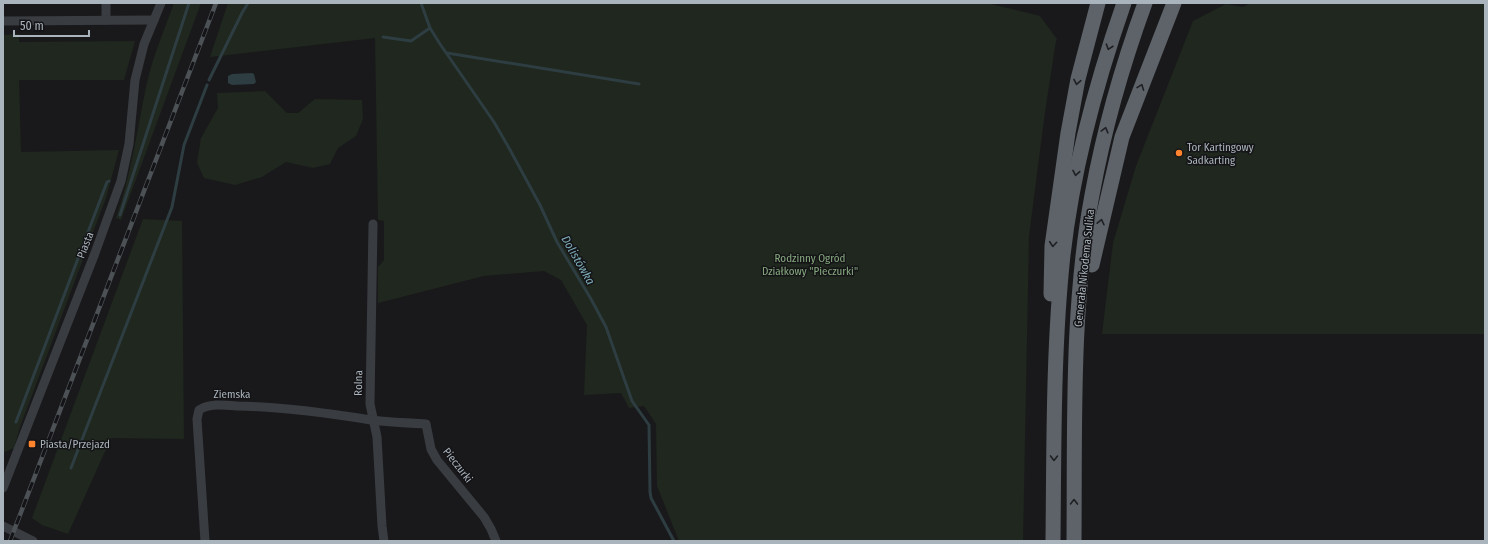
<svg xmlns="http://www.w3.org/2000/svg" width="1488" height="544" font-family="'Fira Sans Condensed',sans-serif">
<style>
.green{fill:#1f271e}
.water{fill:#2d3d41}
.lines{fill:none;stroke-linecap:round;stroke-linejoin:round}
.stream{stroke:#2d3d41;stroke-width:3}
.minor{stroke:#393c41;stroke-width:9}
.trunk{stroke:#5d6369;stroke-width:15}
.rail-casing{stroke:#4c5156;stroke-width:4.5}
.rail{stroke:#141417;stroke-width:3;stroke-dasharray:9;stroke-linecap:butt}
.oneway{stroke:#1f2023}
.poi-dot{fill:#ff842d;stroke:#141417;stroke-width:1.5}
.labels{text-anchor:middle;stroke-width:3;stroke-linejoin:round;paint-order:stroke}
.poi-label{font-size:11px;fill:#aab4bc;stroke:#141417;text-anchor:start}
.street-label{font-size:11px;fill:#aab4bc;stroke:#141417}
.park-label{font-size:11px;fill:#87a97f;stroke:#141417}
.water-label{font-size:12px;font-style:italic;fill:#7eadba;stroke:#141417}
</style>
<rect width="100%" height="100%" fill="#19191b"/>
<g class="green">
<path d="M 174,3 L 201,3 L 121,220 L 116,218 C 131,175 137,131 146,87 C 152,58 164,31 174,3 Z"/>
<polygon points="228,3 987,3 1040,16 1057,39 1056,41 1045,112 1029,236 1023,541 679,541 657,486 656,424 644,406 629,408 621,393 584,395 587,325 561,280 544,271 484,276 378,303 378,267 384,260 384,221 378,220 375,38 210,57"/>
<polygon points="1250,3 1485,3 1485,334 1102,334 1113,243 1136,166 1193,21 1226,4 1243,7"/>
<polygon points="19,34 19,42 135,41 124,80 19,80 21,152 119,150 106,198 20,427 14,448 3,453 3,35"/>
<polygon points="265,91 287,113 298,113 315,99 362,100 363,119 356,136 338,148 330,164 313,168 286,162 262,177 235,185 204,178 197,163 201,138 218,108 217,93"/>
<polygon points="143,219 182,221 184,439 111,438 68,534 42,525 32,518"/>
</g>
<polygon class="water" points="252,73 254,74 256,82 254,84 232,85 228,83 228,76 232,74"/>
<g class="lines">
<g class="stream">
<polyline points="421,3 430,28 440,44 494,122 509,148 540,205 557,242 591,299 606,327 632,401 649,425 650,492 651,498 674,541"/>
<polyline points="383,37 411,41 430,28"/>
<polyline points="447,53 639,84"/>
<polyline points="209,80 242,13 248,3"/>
<polyline points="120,215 189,3"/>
<polyline points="16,422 107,182 109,181"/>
<polyline points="71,468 172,207 184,145 207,85"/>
</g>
<g class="minor">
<polyline points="106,3 106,20"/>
<polyline points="3,21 154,20"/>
<polyline points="373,224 370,404 377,437 382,526 384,541"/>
<polyline points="3,488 95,253 121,181 129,144 135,80 144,44 161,3"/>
<polyline points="3,526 33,541"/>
<path d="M 205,541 L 197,419 L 199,410 C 210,403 225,405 238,406 C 282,407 327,413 371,420 C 389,422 408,423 426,424 L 431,449 L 437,460 L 484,517 L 491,529 L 496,541"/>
</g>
<g class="trunk">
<polyline points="1092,265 1122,137 1174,3"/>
<polyline points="1051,294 1052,246 1068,133 1078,79 1098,3"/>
<path d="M 1053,541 C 1054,446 1053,349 1063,255 C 1073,167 1095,86 1124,3"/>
<path d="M 1074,541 C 1075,426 1071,308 1092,195 C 1104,129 1122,66 1145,3"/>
</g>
<g class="rail-casing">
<polyline id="rail" points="10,541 216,3"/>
</g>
<use href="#rail" class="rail"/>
</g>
<defs><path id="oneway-chevron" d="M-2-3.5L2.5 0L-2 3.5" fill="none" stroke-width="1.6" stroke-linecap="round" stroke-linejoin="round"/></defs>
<g class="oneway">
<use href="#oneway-chevron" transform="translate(1109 47) rotate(109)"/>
<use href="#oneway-chevron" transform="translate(1077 82) rotate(101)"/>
<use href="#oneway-chevron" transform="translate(1141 87) rotate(-69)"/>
<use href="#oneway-chevron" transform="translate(1105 130) rotate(-75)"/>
<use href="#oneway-chevron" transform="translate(1076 173) rotate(101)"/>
<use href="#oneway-chevron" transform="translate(1101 222) rotate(-77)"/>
<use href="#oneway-chevron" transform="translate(1053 244) rotate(95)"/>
<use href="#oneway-chevron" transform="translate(1054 458) rotate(91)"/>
<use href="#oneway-chevron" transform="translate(1074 502) rotate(-89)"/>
</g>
<g class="poi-dot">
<circle cx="1179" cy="153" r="4"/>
<rect x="28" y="440" width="8" height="8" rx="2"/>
</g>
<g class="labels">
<g class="poi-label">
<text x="1187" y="151">Tor Kartingowy<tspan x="1187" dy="13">Sadkarting</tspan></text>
<text x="40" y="448">Piasta/Przejazd</text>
</g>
<g class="street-label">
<text transform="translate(85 245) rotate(-69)" y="4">Piasta</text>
<text transform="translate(1084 268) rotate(-84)" y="4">Generała Nikodema Sulika</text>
<text transform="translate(358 383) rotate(-89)" y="4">Rolna</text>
<text x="232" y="398">Ziemska</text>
<text transform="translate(458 465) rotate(52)" y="4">Pieczurki</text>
</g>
<g class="park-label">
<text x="810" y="262">Rodzinny Ogród<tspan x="810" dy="13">Działkowy "Pieczurki"</tspan></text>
</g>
<g class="water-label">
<text transform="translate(578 260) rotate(60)" y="4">Dolistówka</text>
</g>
</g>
<rect width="1488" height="544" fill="none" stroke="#aab4bc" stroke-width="8"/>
<path d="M14 30v6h75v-6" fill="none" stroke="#aab4bc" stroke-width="2"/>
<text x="20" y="30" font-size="12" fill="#aab4bc" stroke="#141417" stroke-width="3" paint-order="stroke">50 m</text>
</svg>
